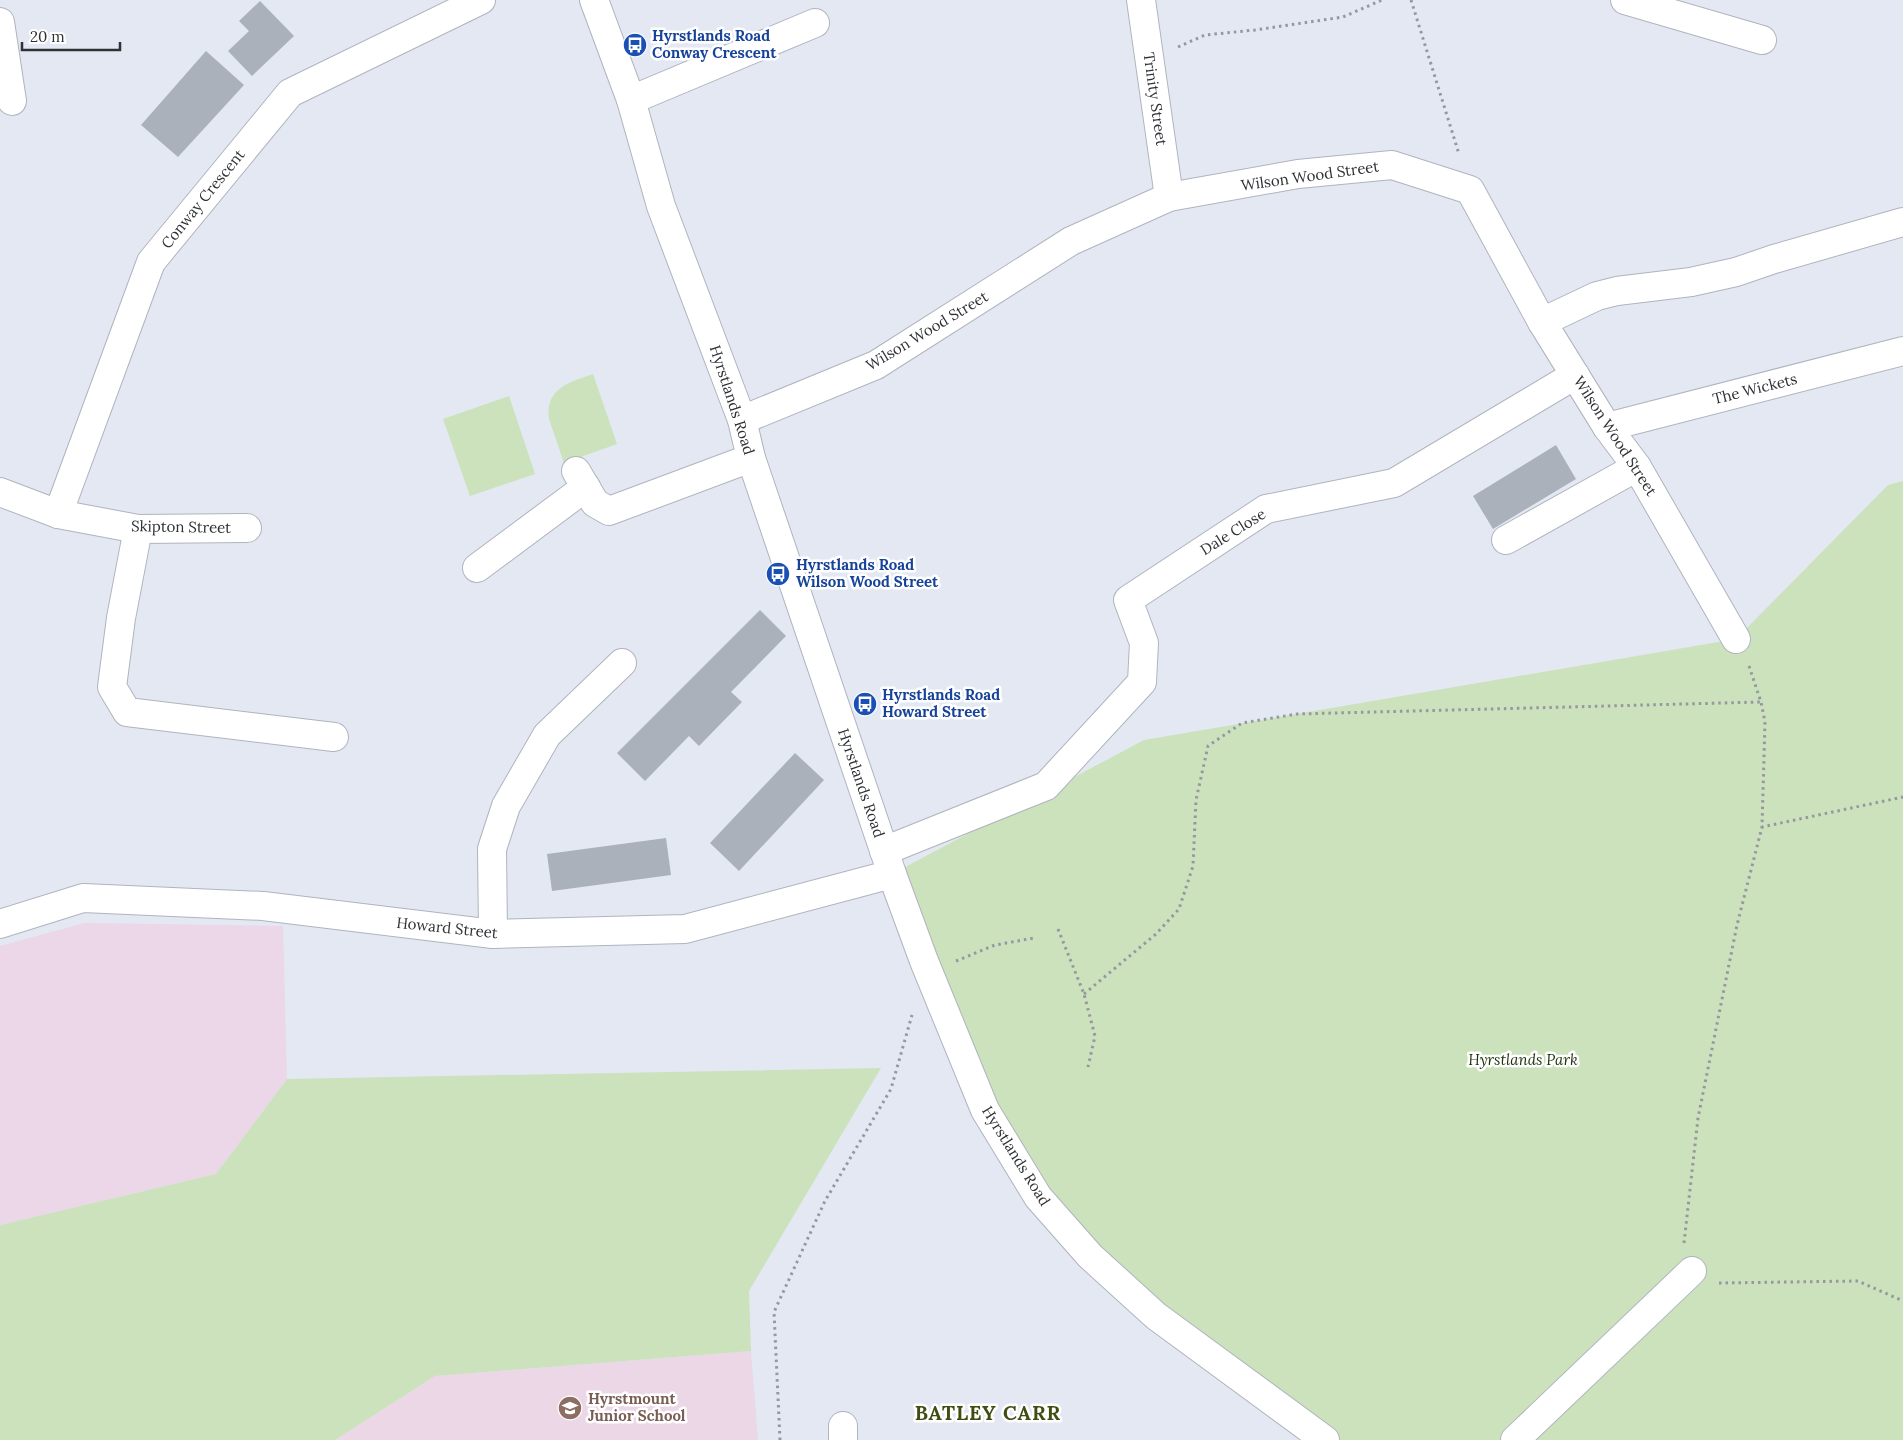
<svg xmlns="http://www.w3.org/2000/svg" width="1903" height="1440" font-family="Lora,serif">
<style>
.industrial{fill:#ebd7e7}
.education{fill:#ecd7e6}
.green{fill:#cce2bc}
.building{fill:#abb1ba}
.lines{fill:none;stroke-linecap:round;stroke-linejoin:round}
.minor-casing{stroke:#afb4be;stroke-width:30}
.path{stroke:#9498a0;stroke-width:3;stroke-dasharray:2.5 4;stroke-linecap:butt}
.minor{stroke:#fff;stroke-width:28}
.labels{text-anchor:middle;stroke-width:5;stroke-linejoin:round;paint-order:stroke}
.transit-label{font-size:15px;font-weight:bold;fill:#164399;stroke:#fff;text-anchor:start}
.street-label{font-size:15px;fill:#2f3135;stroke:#fff}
.park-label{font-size:15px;font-style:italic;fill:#1e310b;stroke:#fff}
.education-label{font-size:15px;font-weight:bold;fill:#785e54;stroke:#fff;text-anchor:start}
.district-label{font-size:20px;font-weight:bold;letter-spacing:1px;fill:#414c12;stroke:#fff}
</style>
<rect width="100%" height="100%" fill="#e3e8f3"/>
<polygon class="industrial" points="84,923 283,926 287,1079 216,1174 0,1225 0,946"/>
<polygon class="education" points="751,1351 758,1440 335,1440 435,1376"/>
<g class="green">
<path d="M 593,374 L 617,444 L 564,463 L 549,419 C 545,388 570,382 593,374 Z"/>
<polygon points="509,396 535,474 470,496 443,419"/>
<polygon points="1903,481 1903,1440 1325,1440 1156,1316 1038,1197 892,874 1144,740 1736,639 1888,485"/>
<polygon points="881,1068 749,1291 751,1351 435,1376 335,1440 0,1440 0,1225 216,1174 287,1079"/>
</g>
<g class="building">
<polygon points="260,1 294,36 252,76 228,51 249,31 239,21"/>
<polygon points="206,51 244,85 178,157 141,125"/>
<polygon points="1556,445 1576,479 1493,529 1473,496"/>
<polygon points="760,610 786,636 731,692 742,702 699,746 689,736 645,781 617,753"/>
<polygon points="795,753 824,780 739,871 710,843"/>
<polygon points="666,838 671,875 552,891 547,854"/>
</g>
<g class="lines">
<g class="minor-casing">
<g id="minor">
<polyline points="594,0 631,100 661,206 742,420 751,458 892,874 924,961 985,1110 1038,1197 1090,1256 1156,1316 1325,1440"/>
<polyline points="1141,0 1169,197"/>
<polyline points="1625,0 1762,40"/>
<polyline points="0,22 12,101"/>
<polyline points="631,100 815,23"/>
<polyline points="1542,322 1597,296 1617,291 1691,282 1736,272 1774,259 1903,222"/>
<polyline points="742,420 876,365 1071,241 1169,197 1298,174 1392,165 1470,190 1542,322 1607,427 1637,467 1736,639"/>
<polyline points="1607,427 1903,351"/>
<polyline points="576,471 595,503 609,511 751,458"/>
<polyline points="0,492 58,514 138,529 247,528"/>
<polyline points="58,514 151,262 290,93 481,0"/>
<polyline points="138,529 121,618 112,687 127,712 334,737"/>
<polyline points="1506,540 1637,467"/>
<polyline points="477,568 586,487"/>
<polyline points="884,851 1046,786 1142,682 1144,643 1128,600 1266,509 1394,483 1575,375"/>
<polyline points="0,924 83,898 263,906 493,934 685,929 892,874"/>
<polyline points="493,934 492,849 506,806 547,735 622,663"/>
<polyline points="843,1426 843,1440"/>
<polyline points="1515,1440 1692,1271"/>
</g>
</g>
<g class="path">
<polyline points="1411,0 1459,154"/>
<polyline points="1178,47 1205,35 1255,30 1343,17 1382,0"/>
<polyline points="1749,666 1761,702 1765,722 1762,827 1903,797"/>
<polyline points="1058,929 1084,994 1095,1036 1088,1067"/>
<polyline points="956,961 995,945 1034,938"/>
<polyline points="1084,994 1156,934 1179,909 1193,866 1196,800 1208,746 1242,723 1297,714 1761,702"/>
<polyline points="1684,1243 1698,1118 1737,925 1762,827"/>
<polyline points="1719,1283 1858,1281 1903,1301"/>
<polyline points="780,1440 774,1312 825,1201 891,1089 912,1015"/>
</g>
<use href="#minor" class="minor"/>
</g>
<defs>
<g id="bus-disc" transform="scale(1.25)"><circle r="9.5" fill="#1a4fb4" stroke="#fff"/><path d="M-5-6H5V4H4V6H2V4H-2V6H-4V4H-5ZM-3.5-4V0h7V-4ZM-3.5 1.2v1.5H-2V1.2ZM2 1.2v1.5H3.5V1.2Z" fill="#fff"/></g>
<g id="school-disc" transform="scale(1.25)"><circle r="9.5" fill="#8d6e63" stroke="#fff"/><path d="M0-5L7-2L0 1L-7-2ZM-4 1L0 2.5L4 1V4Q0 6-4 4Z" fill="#fff"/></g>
</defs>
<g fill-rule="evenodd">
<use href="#bus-disc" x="635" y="45"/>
<use href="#bus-disc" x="778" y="574"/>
<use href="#bus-disc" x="865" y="704"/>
<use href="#school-disc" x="570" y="1408"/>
</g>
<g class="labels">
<g class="transit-label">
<text x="652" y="41">Hyrstlands Road<tspan x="652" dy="17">Conway Crescent</tspan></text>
<text x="796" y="570">Hyrstlands Road<tspan x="796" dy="17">Wilson Wood Street</tspan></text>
<text x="882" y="700">Hyrstlands Road<tspan x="882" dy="17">Howard Street</tspan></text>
</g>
<g class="street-label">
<text transform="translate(1155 99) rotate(82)" y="5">Trinity Street</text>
<text transform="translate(1310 176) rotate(-8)" y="5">Wilson Wood Street</text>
<text transform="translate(203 199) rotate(-51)" y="5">Conway Crescent</text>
<text transform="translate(927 331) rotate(-31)" y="5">Wilson Wood Street</text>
<text transform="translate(1755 389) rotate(-14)" y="5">The Wickets</text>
<text transform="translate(732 400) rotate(72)" y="5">Hyrstlands Road</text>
<text transform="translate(1615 436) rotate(57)" y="5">Wilson Wood Street</text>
<text transform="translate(181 527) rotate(1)" y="5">Skipton Street</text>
<text transform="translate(1233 532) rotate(-32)" y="5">Dale Close</text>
<text transform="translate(861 783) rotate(71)" y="5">Hyrstlands Road</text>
<text transform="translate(447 928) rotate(6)" y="5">Howard Street</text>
<text transform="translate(1016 1156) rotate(58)" y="5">Hyrstlands Road</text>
</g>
<g class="park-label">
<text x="1523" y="1065">Hyrstlands Park</text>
</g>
<g class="education-label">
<text x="588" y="1404">Hyrstmount<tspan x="588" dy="17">Junior School</tspan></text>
</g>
<g class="district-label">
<text x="988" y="1420">BATLEY CARR</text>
</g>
</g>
<path d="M22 42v8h98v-8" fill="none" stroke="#2f3135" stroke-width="2.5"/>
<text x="30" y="42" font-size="15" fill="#2f3135" stroke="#ffffff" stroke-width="4" paint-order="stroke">20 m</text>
</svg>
